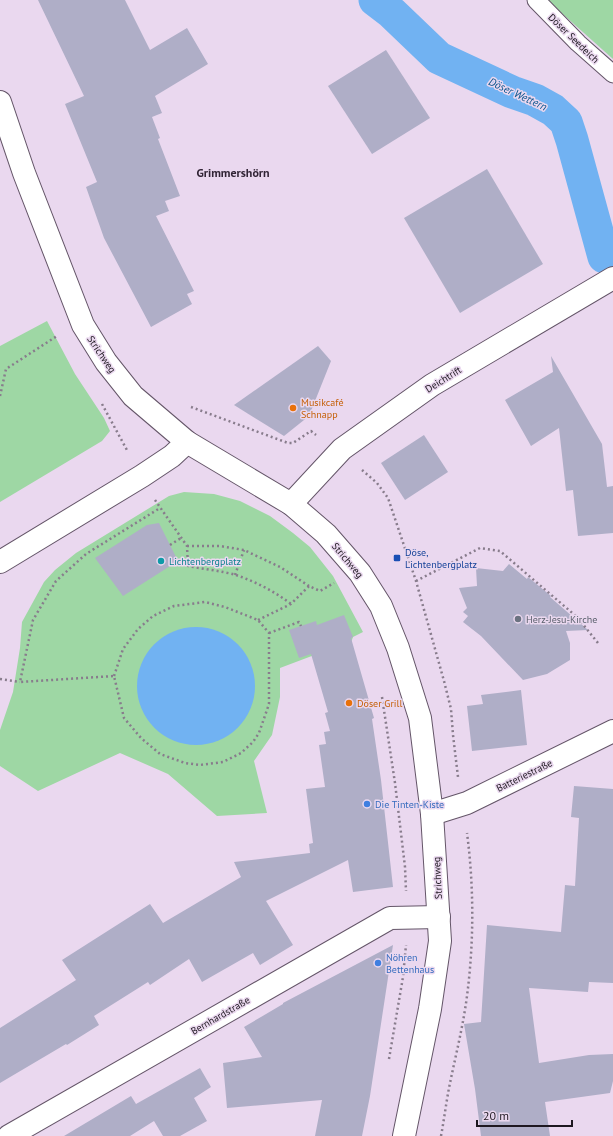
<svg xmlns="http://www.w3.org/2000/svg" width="613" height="1136" font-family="'PT Sans',sans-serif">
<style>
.green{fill:#9ed7a4}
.water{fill:#71b2f2}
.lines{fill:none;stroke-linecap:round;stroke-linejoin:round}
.canal{stroke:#71b2f2;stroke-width:33}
.building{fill:#afaec7}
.service-casing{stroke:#645568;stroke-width:19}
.minor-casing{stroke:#645568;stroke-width:24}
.path{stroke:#887c8c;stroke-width:2.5;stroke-dasharray:2 3;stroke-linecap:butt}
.service{stroke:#fff;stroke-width:17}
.minor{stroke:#fff;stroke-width:22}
.food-dot{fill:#e8710a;stroke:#ead8ef;stroke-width:1.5}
.transit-dot{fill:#1a4fb4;stroke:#ead8ef;stroke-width:1.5}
.culture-dot{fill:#0f9aa8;stroke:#ead8ef;stroke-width:1.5}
.worship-dot{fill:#6b7280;stroke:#ead8ef;stroke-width:1.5}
.shop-dot{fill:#3f7fe0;stroke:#ead8ef;stroke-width:1.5}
.labels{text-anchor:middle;stroke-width:3;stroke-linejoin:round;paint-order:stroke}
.street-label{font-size:10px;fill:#1e1820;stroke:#ead8ef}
.food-label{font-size:10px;fill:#c56008;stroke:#ead8ef;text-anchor:start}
.transit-label{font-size:10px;fill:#164399;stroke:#ead8ef;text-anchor:start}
.culture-label{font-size:10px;fill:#0d838f;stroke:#ead8ef;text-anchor:start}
.worship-label{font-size:10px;fill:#5b616d;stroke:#ead8ef;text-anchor:start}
.shop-label{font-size:10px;fill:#366cbe;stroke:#ead8ef;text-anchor:start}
.water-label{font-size:11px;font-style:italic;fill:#08538c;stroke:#ead8ef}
.quarter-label{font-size:12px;font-weight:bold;fill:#312435;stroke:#ead8ef}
</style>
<rect width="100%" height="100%" fill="#ead8ef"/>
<g class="green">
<polygon points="547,0 613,0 613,59"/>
<polygon points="47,321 75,374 104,418 110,431 102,441 0,502 0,346"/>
<polygon points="184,492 214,494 240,501 270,516 293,533 310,547 333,576 363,632 353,637 350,645 325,651 280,668 280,697 272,735 254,761 267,813 217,816 168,774 120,753 38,791 0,766 0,730 13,692 20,648 22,622 44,582 55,570 76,553 169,496"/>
</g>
<circle class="water" cx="196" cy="686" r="59"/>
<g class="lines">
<polyline class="canal" points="375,0 392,13 439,58 512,92 535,100 553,110 566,122 572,140 604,257"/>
</g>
<g class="building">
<polygon points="38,0 125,0 150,50 187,28 208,64 155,96 162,113 152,117 160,138 158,139 180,196 165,201 169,211 156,216 194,291 187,294 192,304 151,327 104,238 86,187 97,182 65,104 84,96"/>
<polygon points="386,50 430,118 372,154 328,86"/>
<polygon points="487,169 543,264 460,313 404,218"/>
<polygon points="318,346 331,361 309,416 284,436 234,405"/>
<polygon points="551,356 602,444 607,487 613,486 613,533 578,536 573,490 566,491 559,428 531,446 505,400 553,372"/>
<polygon points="424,435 448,472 405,500 381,463"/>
<polygon points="159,523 178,561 123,596 95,558 147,525"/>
<polygon points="509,564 527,579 528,577 551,596 550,597 588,630 566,631 570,643 570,660 547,674 523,680 481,636 463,622 468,616 463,612 467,608 459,588 477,586 476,568 503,571"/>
<polygon points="344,615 353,637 351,638 374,718 372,719 381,780 393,887 353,892 348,860 266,901 293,945 260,965 253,953 202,982 189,959 150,985 148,982 94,1016 99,1025 67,1045 66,1044 0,1083 0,1028 76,980 62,960 150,904 163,923 241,877 234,862 310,853 309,844 313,843 306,789 325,787 319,745 326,744 324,732 330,731 325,713 328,712 311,654 299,658 289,630 316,621 317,625"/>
<polygon points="521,690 527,745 472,751 467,706 483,704 481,695"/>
<polygon points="574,786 613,789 613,983 589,982 588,992 529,988 539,1063 589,1055 613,1054 613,1081 610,1093 545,1102 550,1136 481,1136 475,1089 464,1024 481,1022 487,925 561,932 565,885 575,886 579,818 571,817"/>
<polygon points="393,945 370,1096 362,1136 315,1136 322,1100 227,1108 223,1063 262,1057 244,1027 283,1004 283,1003"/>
<polygon points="200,1068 211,1087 194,1098 207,1121 180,1136 163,1136 154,1121 130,1136 64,1136 131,1096 136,1104"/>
</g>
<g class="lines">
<g class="service-casing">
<polyline id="service" points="536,0 578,43 613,74"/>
</g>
<g class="minor-casing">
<g id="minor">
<polyline points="0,102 24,173 83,325 106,362 133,396 187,442 291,504 326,534 360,573 381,606 398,648 420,718 432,814 440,941 430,1009 404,1136"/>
<polyline points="291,504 342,449 432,385 613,278"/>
<polyline points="0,562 142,476 172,456 187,442"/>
<polyline points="432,814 467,803 613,731"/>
<polyline points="9,1136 390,918 439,917"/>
</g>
</g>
<g class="path">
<polyline points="0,396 6,369 57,336"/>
<polyline points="102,404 128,452"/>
<polyline points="191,407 288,443 293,443 311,431 316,435"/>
<polyline points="362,470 377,483 388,498 416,581 444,681 451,709 453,735 458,777"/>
<path d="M 155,500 L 187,546 L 188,566 C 203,569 222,571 236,575 C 256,582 274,591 291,604"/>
<polyline points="170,545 181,538"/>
<polyline points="187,546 220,546 244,550 280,567 309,586"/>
<polyline points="235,575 244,550"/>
<polyline points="416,581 480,548 500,551 577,617 598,643"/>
<polyline points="258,620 291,604 309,586 320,591 334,583"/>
<polyline points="269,633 299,622 301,626"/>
<polyline points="114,676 123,649 138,629 153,616 174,606 205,602 225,607 258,620 269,633 269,704 259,733 253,742 241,753 223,762 200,765 185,763 160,754 141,738 124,718 114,676 20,682 33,620 56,581 86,554 160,508"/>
<polyline points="0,679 20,682"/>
<polyline points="382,697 395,783 405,867 406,891"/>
<polyline points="389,1059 403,977 406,945"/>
<path d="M 441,1136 C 444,1120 446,1104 449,1088 C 455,1058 463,1027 467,996 C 474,942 474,887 467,833"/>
</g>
<use href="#service" class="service"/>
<use href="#minor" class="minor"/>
</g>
<g class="food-dot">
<circle cx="293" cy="408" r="4"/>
<circle cx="349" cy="703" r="4"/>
</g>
<rect class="transit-dot" x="393" y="554" width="8" height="8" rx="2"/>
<circle class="culture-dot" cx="161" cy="561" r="4"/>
<circle class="worship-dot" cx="518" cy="619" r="4"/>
<g class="shop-dot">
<circle cx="367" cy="804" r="4"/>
<circle cx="378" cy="963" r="4"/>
</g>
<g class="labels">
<g class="street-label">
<text transform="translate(574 38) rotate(44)" y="4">Döser Seedeich</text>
<text transform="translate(102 354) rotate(56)" y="4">Strichweg</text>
<text transform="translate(443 379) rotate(-32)" y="4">Deichtrift</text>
<text transform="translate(348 560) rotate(50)" y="4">Strichweg</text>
<text transform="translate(524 775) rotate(-26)" y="4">Batteriestraße</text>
<text transform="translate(437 878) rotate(-93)" y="4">Strichweg</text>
<text transform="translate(220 1015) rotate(-30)" y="4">Bernhardstraße</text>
</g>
<g class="food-label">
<text x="301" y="406">Musikcafé<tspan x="301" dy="12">Schnapp</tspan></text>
<text x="357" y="707">Döser Grill</text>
</g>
<g class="transit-label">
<text x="405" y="556">Döse,<tspan x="405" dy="12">Lichtenbergplatz</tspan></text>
</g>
<g class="culture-label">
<text x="169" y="565">Lichtenbergplatz</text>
</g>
<g class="worship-label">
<text x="526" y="623">Herz-Jesu-Kirche</text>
</g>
<g class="shop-label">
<text x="375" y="808">Die Tinten-Kiste</text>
<text x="386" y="961">Nöhren<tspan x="386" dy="12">Bettenhaus</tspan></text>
</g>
<g class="water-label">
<text transform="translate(518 94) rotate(25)" y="4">Döser Wettern</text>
</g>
<g class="quarter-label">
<text x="233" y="177">Grimmershörn</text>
</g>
</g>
<path d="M477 1120v6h95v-6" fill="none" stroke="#1e1820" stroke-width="2"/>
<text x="483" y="1120" font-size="12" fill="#1e1820" stroke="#ead8ef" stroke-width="3" paint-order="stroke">20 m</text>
</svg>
